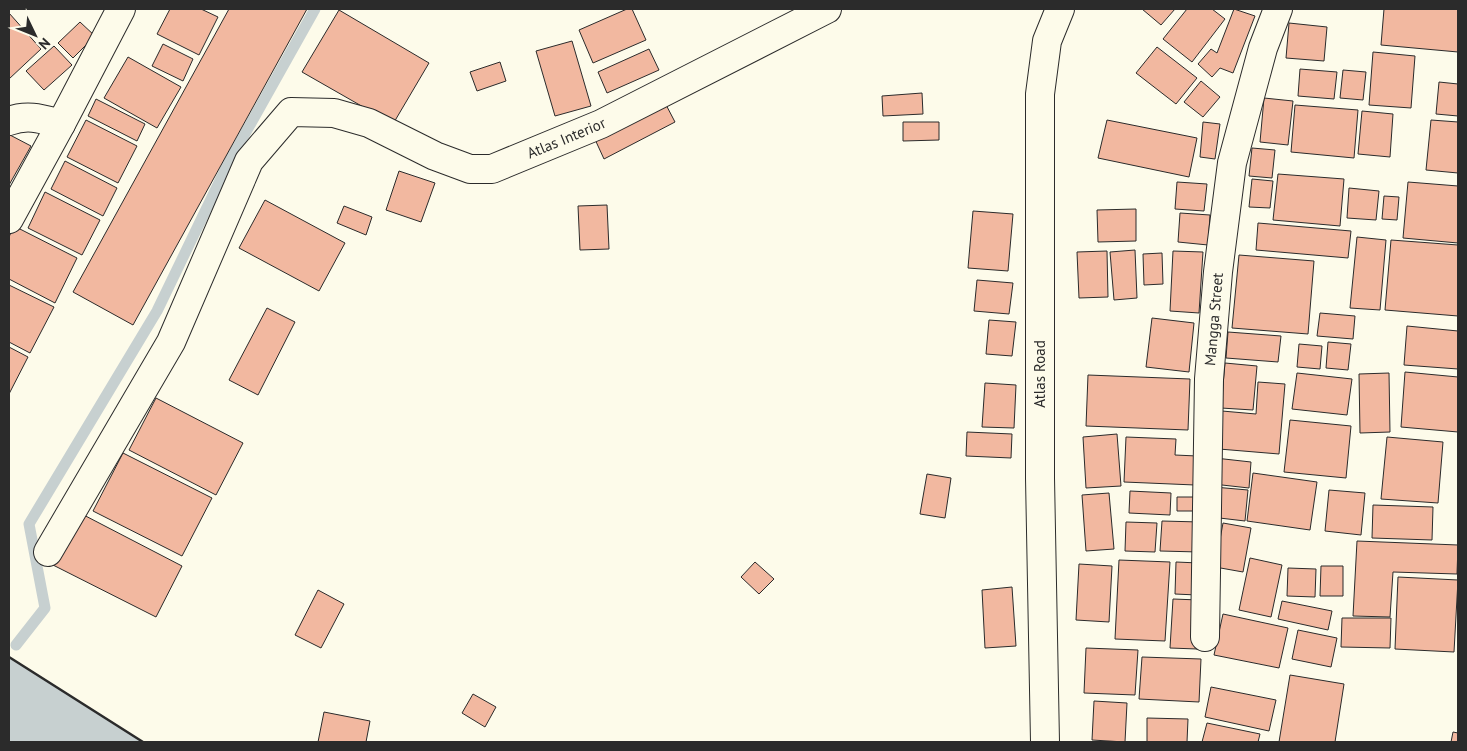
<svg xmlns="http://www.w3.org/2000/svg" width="1467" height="751" font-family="'PT Sans',sans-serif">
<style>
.water{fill:#c7d0d0;stroke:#74746e}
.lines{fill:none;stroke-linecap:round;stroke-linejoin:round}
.stream{stroke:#c7d0d0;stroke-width:11}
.building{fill:#f2b8a0;stroke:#2b2b2b}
.minor-casing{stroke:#2b2b2b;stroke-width:30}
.minor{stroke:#fdfbea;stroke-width:28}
.wall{stroke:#2b2b2b;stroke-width:2.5}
.labels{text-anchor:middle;stroke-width:4;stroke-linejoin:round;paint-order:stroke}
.street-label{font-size:15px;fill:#2b2b2b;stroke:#fdfbea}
</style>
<rect width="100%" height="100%" fill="#fdfbea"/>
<polygon class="water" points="9,657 143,742 9,742"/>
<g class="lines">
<polyline class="stream" points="16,645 45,608 29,524 157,311 228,164 315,9"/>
</g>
<g class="building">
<polygon points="170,9 201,9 218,17 199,55 157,34"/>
<polygon points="229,9 307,9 133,325 73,292"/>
<polygon points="627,9 632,9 646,40 593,63 579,30"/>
<polygon points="1142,9 1175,9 1161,25"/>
<polygon points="1187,9 1212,9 1225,19 1192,62 1163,39"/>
<polygon points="1234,9 1255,16 1233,73 1220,68 1212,77 1198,64 1211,49 1217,53"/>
<polygon points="1384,9 1458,9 1458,52 1381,45"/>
<polygon points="339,10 429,63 393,124 302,72"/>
<polygon points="9,13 41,49 9,79"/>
<polygon points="80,22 95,36 73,58 58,43"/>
<polygon points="1289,23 1327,27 1324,61 1286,58"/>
<polygon points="572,41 591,106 555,116 536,51"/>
<polygon points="163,44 193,59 183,81 152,66"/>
<polygon points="54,46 72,65 44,90 26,71"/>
<polygon points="1157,47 1197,78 1176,104 1136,73"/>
<polygon points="649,49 659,70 607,93 598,72"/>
<polygon points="1373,52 1415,56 1411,108 1369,105"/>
<polygon points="128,57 181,87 157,128 104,98"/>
<polygon points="500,62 506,81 477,91 470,72"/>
<polygon points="1300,69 1337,72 1334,99 1298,96"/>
<polygon points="1343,70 1366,72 1363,100 1340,98"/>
<polygon points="1201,81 1220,97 1203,117 1184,102"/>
<polygon points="1439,82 1458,84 1458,116 1436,114"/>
<polygon points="922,93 923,114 883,116 882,96"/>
<polygon points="1264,98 1293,101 1288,145 1260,142"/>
<polygon points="96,99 145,124 137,141 88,116"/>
<polygon points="663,99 675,122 604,159 593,135"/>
<polygon points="1295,105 1358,110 1354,158 1291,152"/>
<polygon points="1362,111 1393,114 1390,157 1358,154"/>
<polygon points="86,120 137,146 118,183 67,157"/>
<polygon points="1107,120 1197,138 1189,177 1098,158"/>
<polygon points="1431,120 1458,122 1458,173 1426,170"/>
<polygon points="903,122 939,122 939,140 903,141"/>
<polygon points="1203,122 1220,124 1215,159 1200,157"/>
<polygon points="10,135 31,146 9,185 9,136"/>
<polygon points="1252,148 1275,150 1272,178 1249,176"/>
<polygon points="65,161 117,188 103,216 51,189"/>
<polygon points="399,171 435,183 421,222 386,210"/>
<polygon points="1278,174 1344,179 1340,226 1273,220"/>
<polygon points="1252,179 1273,181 1270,208 1249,207"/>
<polygon points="1177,182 1207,184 1204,211 1175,209"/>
<polygon points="1408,182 1458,186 1458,243 1403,238"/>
<polygon points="1349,188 1379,191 1376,220 1347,218"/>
<polygon points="45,192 100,220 82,255 28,228"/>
<polygon points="1384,196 1399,197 1397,220 1382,219"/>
<polygon points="265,200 345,243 319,291 239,248"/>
<polygon points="607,205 609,249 580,250 578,206"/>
<polygon points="344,206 372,217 366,235 337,223"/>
<polygon points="1136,209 1136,241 1098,242 1097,210"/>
<polygon points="973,211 1013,214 1008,271 968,268"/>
<polygon points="1180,213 1210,215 1208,245 1178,242"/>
<polygon points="1258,223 1351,231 1348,258 1256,250"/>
<polygon points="14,226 77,258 55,303 9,279 9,237"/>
<polygon points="1357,237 1386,240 1380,310 1350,308"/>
<polygon points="1391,240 1458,245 1458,316 1385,310"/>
<polygon points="1135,250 1137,298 1114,300 1110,252"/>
<polygon points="1107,251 1108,297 1079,298 1077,252"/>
<polygon points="1173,251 1203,252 1199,313 1170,311"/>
<polygon points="1162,253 1163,284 1144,285 1143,254"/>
<polygon points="1239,255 1314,261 1308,334 1232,328"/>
<polygon points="977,280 1013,283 1009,314 974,311"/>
<polygon points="9,285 54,307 30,353 9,342"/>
<polygon points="267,308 295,322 258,395 229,380"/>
<polygon points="1320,313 1355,316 1353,339 1317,336"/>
<polygon points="1152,318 1194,323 1189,372 1146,367"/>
<polygon points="989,320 1016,322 1012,356 986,354"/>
<polygon points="1407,326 1458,331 1458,369 1404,365"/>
<polygon points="1228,332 1281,336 1278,362 1226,358"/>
<polygon points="1328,342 1351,344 1348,370 1326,368"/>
<polygon points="1299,344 1322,346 1320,369 1297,367"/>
<polygon points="9,347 28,357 9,394"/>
<polygon points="1225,363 1257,366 1253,410 1221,408"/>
<polygon points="1405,372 1458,377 1458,432 1401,427"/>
<polygon points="1297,373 1352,379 1347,415 1292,409"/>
<polygon points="1389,373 1390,432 1360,433 1359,374"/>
<polygon points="1088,375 1190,379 1188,430 1086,426"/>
<polygon points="1258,382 1285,384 1279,454 1219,449 1222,411 1256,414"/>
<polygon points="985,383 1016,385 1014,428 982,427"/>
<polygon points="156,398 243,443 216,495 129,450"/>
<polygon points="1290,420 1351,426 1346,478 1284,472"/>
<polygon points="967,432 1012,434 1011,458 966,456"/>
<polygon points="1117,434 1121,486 1086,488 1083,437"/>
<polygon points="1126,437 1176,439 1175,455 1197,456 1195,485 1124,482"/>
<polygon points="1387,437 1443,442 1438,503 1381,499"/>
<polygon points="123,453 212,498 182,556 93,511"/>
<polygon points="1215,458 1251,462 1249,488 1213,484"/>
<polygon points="1253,473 1317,482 1310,530 1247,521"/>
<polygon points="927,474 951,478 945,518 920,514"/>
<polygon points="1214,487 1248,490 1245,521 1211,517"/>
<polygon points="1329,490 1365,493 1361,535 1325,531"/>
<polygon points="1130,491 1171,493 1170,515 1129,513"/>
<polygon points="1109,493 1114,549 1086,551 1082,495"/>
<polygon points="1177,497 1203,497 1202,511 1177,511"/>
<polygon points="1373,505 1433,507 1432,540 1372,538"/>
<polygon points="76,511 182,566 156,617 49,563"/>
<polygon points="1162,521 1200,522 1199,552 1160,551"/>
<polygon points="1126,522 1157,523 1155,552 1125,551"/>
<polygon points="1223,523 1251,528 1243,572 1215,567"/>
<polygon points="1357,541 1458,545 1457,574 1393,572 1390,617 1353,616"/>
<polygon points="1250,558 1282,565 1271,617 1239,610"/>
<polygon points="1119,560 1170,562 1165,641 1115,639"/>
<polygon points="755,562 774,579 759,594 741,577"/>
<polygon points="1176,562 1199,563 1197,595 1175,594"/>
<polygon points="1079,564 1112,566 1109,622 1076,620"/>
<polygon points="1321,566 1343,566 1343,596 1320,596"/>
<polygon points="1288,568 1316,569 1315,597 1287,596"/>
<polygon points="1398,577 1458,580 1454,652 1395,649"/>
<polygon points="1012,587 1016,646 985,648 982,590"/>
<polygon points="318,590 344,604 321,648 295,635"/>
<polygon points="1173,599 1199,600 1197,649 1170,648"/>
<polygon points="1282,601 1332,611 1328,630 1278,619"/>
<polygon points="1223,614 1288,628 1279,668 1214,655"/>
<polygon points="1342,618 1391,618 1390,648 1341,647"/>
<polygon points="1298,630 1337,638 1331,667 1292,659"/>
<polygon points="1086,648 1138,650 1135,695 1084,693"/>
<polygon points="1142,657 1201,659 1199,702 1139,699"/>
<polygon points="1290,675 1344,684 1335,742 1279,742"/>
<polygon points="1211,687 1276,700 1269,731 1205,717"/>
<polygon points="473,694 496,707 485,727 462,713"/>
<polygon points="1094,701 1127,703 1125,742 1092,740"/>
<polygon points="324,712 370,721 366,742 318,742"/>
<polygon points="1147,718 1188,719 1187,742 1147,742"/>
<polygon points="1207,723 1260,734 1258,742 1202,742"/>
<polygon points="1453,732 1458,733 1458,742 1451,742"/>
</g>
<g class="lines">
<g class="minor-casing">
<g id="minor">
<path d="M 9,121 C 28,114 42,119 61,124"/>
<polyline points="9,219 61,124 121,9"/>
<path id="s1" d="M 48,552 L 171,342 L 249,161 L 291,112 L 334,113 L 369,123 L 435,156 L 470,169 L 492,169 L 601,124 L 827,9"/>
<path id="s2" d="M 1205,637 L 1209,379 L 1218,272 L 1232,163 L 1263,48 L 1278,9"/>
<polyline points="1045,742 1040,478 1040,94 1047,41 1060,9"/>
</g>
</g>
<use href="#minor" class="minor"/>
<polyline class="wall" points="9,657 143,742"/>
</g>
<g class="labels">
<g class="street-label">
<text dy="5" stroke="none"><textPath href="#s1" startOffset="798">Atlas Interior</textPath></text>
<text dy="5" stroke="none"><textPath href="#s2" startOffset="318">Mangga Street</textPath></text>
<text transform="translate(1040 374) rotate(-90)" y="5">Atlas Road</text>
</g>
</g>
<rect width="1467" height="751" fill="none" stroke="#2b2b2b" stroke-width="20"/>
<g transform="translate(35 35) rotate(133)" stroke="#fdfbea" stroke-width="4" paint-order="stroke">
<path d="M0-4L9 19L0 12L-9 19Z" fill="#2b2b2b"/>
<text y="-8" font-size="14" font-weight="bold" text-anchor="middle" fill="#2b2b2b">N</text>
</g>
</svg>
